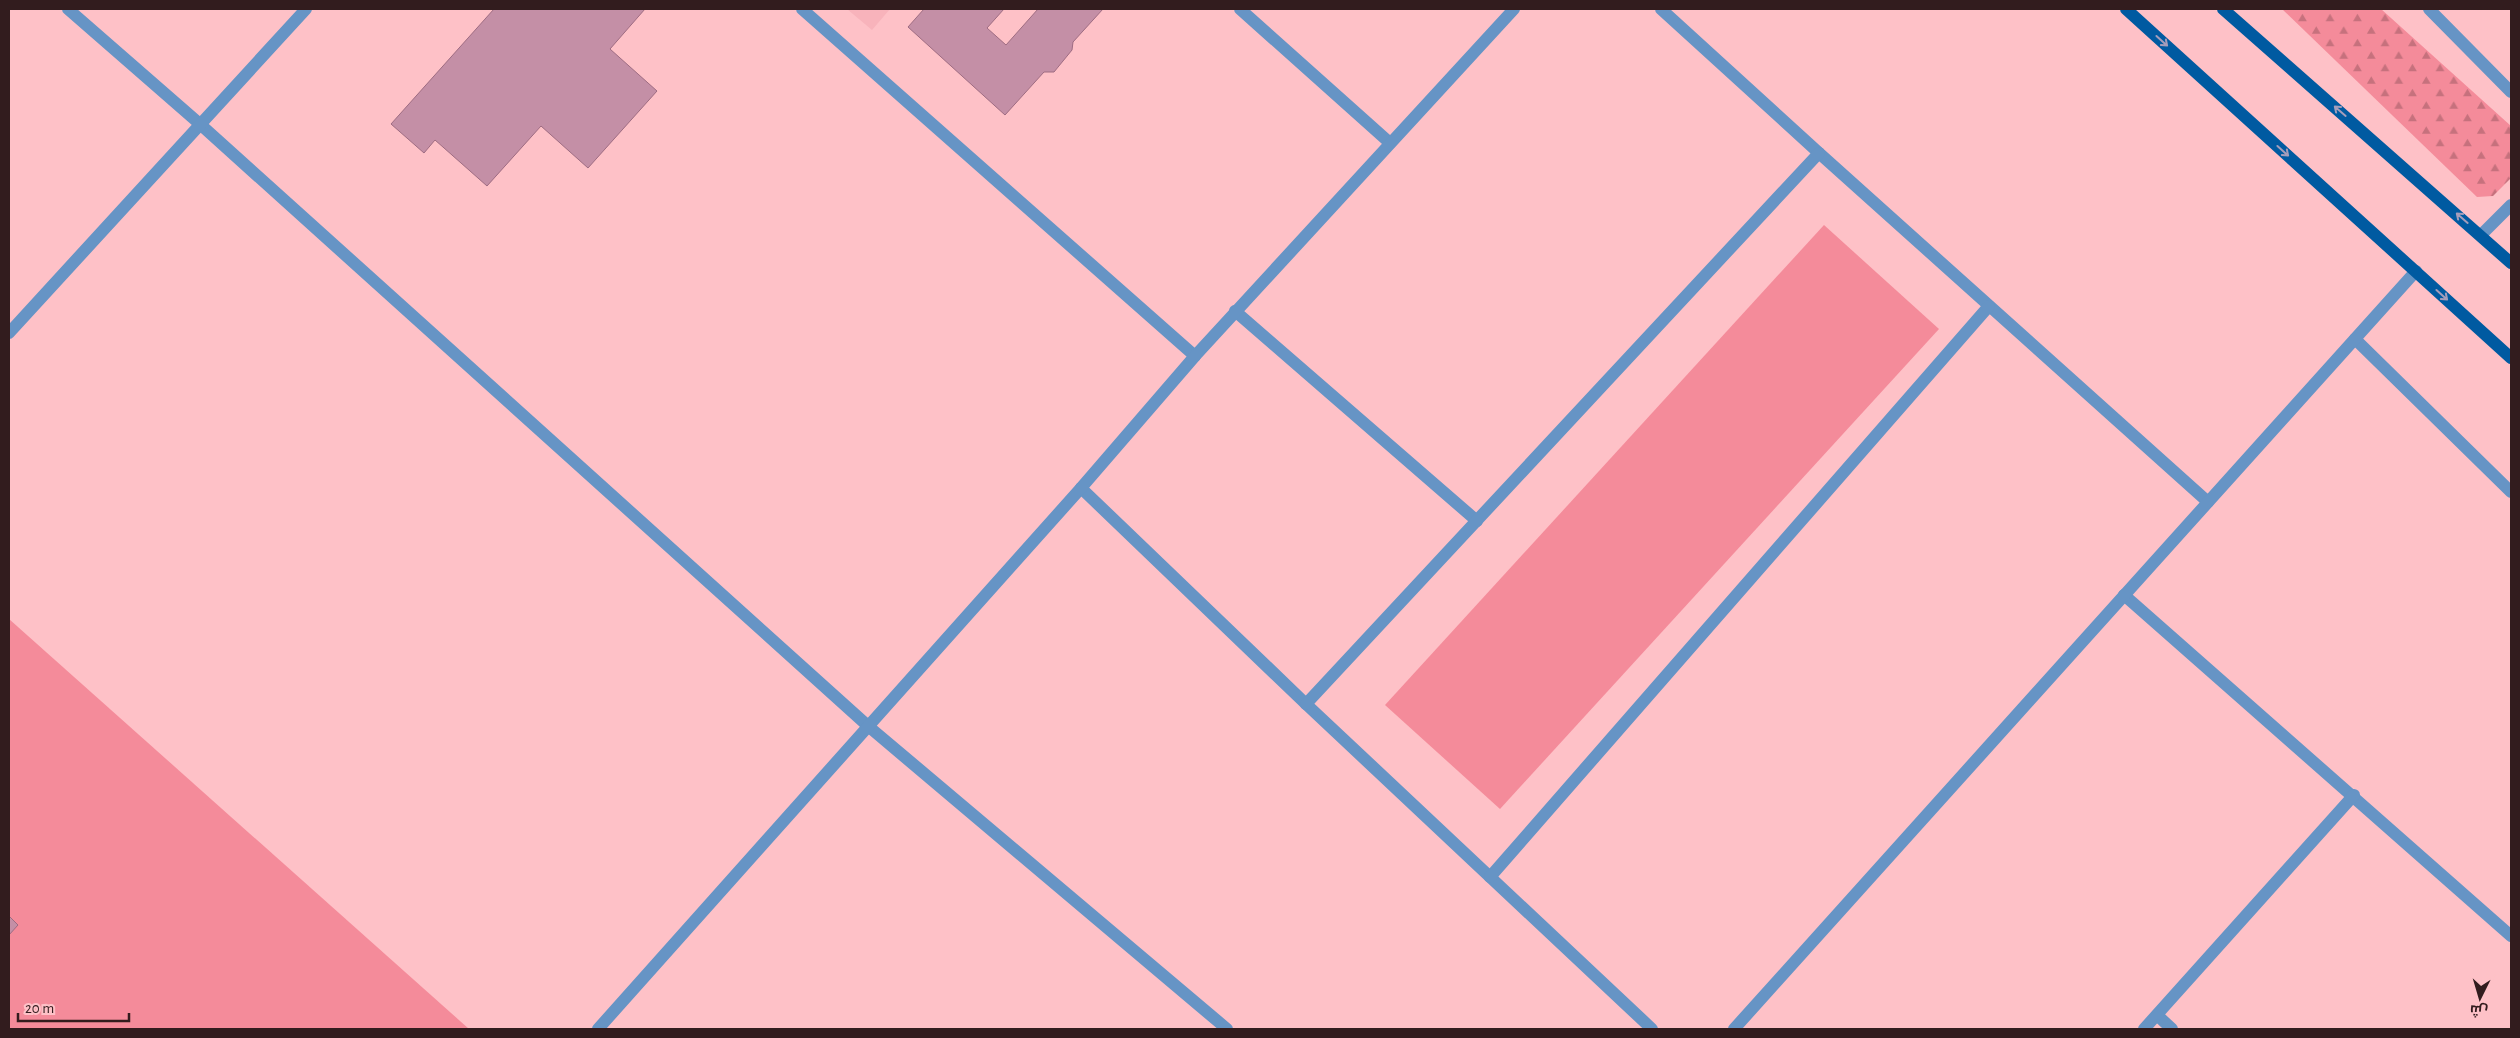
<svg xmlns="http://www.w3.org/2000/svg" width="2520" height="1038" font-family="'Alegreya Sans',Cairo,sans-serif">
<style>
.built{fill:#f8b3bb}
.forest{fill:url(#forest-firs)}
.green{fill:#f48b9a}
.building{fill:#c48fa6;stroke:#9e6c82}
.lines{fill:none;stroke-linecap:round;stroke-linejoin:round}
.minor{stroke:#6694c5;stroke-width:12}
.major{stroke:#005aa1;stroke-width:12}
.oneway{stroke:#a59dba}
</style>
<defs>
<pattern id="forest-firs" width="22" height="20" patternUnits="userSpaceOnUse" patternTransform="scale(1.25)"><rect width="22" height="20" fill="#f48b9a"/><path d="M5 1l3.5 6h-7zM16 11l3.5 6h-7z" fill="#c6717d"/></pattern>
</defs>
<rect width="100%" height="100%" fill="#fec1c7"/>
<polygon class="built" points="847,9 890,9 872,30"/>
<polygon class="forest" points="2282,9 2381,9 2511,126 2511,178 2493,196 2477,197"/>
<g class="green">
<polygon points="1824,225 1939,329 1500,809 1385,705"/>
<polygon points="9,619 469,1029 9,1029"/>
</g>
<g class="building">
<polygon points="494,9 645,9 610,49 657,91 588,168 541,126 487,186 435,140 424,153 391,124"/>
<polygon points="924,9 1004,9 987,28 1006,45 1038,9 1103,9 1073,42 1072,50 1054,72 1044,72 1005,115 908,27"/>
<polygon points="9,916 18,925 9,935"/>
</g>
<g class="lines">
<g class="minor">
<polyline points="68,9 201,125 868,726 1227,1029"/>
<polyline points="802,9 1195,356"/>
<polyline points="1240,9 1390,143"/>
<polyline points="1661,9 1819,153 2208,502"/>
<polyline points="2429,9 2511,92"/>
<polyline points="2481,235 2511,205"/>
<polyline points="1235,311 1477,521"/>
<polyline points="9,333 306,9"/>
<polyline points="2355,339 2511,492"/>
<polyline points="1081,488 1306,704 1652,1029"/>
<polyline points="2124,595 2511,936"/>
<polyline points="1306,704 1819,153"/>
<polyline points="1490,877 1989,306"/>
<polyline points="2157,1015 2172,1029"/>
<polyline points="598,1029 1081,488 1195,356 1514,9"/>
<polyline points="1734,1029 2416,271"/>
<polyline points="2144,1029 2354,795"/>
</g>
<g class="major">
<polyline points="2126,9 2511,358"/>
<polyline points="2223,9 2511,263"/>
</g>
</g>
<defs><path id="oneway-shaft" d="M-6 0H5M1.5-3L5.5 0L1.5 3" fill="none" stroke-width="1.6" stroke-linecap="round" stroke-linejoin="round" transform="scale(1.25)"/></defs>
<g class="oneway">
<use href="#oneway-shaft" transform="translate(2162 41) rotate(42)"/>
<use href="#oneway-shaft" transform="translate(2340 111) rotate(-139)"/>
<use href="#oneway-shaft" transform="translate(2283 151) rotate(42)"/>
<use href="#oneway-shaft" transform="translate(2462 218) rotate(-139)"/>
<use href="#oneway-shaft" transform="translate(2442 295) rotate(42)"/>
</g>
<rect width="2520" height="1038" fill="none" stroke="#321c1e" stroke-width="20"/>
<g transform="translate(2480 998) rotate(185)" stroke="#fec1c7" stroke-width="4" paint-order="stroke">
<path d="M0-4L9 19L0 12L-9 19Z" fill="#321c1e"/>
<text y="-8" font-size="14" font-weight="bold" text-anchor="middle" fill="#321c1e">ش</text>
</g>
<path d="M18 1013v8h111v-8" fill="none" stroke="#321c1e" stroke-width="2.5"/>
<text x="25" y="1013" font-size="15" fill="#321c1e" stroke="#fec1c7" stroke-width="4" paint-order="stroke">20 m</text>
</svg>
